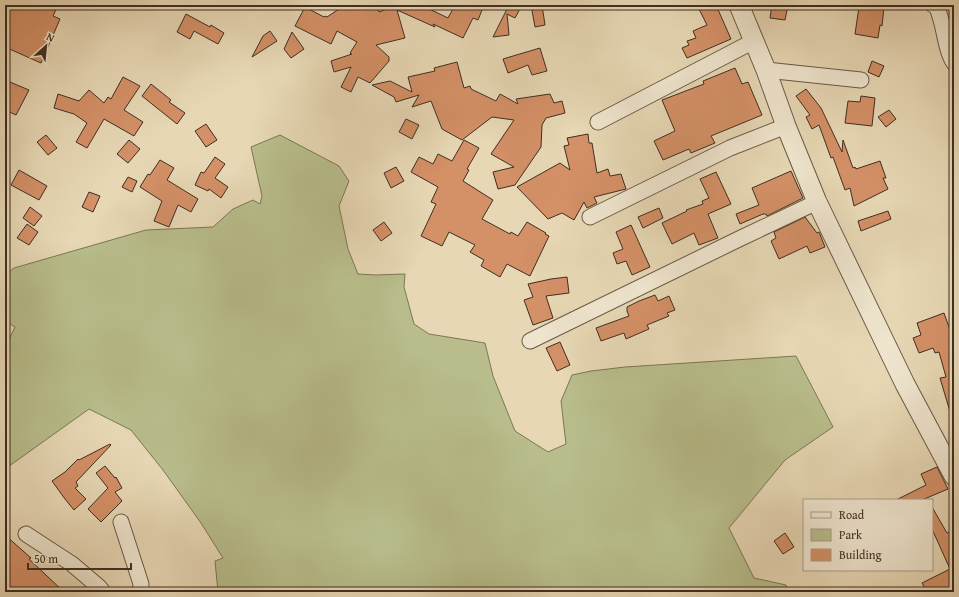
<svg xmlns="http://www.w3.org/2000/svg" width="959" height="597" font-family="'Gentium Book Plus',serif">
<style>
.green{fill:#b8bd8b;stroke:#7c7656}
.building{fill:#d49067;stroke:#3f2f21}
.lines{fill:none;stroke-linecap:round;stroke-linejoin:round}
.minor-casing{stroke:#695946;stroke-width:17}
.tertiary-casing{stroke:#695946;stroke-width:21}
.minor{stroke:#efe5ce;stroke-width:15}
.tertiary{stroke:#efe5ce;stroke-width:19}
</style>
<rect width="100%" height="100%" fill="#e7d7b4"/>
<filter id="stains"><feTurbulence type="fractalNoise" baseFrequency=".005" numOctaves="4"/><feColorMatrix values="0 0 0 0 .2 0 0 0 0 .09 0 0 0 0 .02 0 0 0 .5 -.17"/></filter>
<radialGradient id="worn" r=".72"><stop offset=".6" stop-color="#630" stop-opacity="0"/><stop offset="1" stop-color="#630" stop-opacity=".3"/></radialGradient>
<polygon class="green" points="280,135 339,166 349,181 339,206 348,249 358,274 376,275 405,274 404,287 414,324 429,334 485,343 493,376 515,431 548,452 566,444 561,401 572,375 591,371 625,367 796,356 833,427 785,460 729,528 754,578 786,585 790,592 218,592 215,561 223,558 201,523 163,470 131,430 89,409 5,469 5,348 15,327 5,321 5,275 14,268 146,230 213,227 233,209 253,200 260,204 262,196 251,147"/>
<g class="building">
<polygon points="5,5 58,5 53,16 60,19 41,63 5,47"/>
<polygon points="345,5 376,5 379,12 392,7 387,5 421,5 448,18 455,5 484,5 478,20 473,18 463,38 433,24 435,27 397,10 405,38 376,45 389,57 389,61 370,83 358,77 351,92 341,87 351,67 334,72 331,61 352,54 350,53 357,42 337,31 331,44 295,26 305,7 324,17 325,16 327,17"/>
<polygon points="509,5 522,5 515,18 507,14 509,35 493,37"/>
<polygon points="531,5 542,5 545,25 535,27"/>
<polygon points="697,5 716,5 731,39 687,58 682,48 689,45 687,41 696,38 693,31 707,25"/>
<polygon points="772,5 788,5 785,20 770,18"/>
<polygon points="868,5 884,7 882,26 880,25 878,38 855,34 859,7 868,9"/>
<polygon points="186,14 210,27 211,25 224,33 218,44 194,31 190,39 177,32"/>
<polygon points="270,31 277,41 252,57 263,36"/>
<polygon points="292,32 304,49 291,58 284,49"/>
<polygon points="540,48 547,71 532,75 528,65 508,73 503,59"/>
<polygon points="872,61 884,66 879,77 868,72"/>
<polygon points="457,62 464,88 470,86 471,89 496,101 500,94 518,104 516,99 550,94 554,103 562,101 565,113 546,118 542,125 541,147 515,185 498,189 493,172 514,167 491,154 514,120 492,117 462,140 442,129 431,101 412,107 419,95 396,102 394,97 372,85 390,81 412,92 408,77 435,71 434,68"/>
<polygon points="735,68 742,84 748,82 762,115 711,136 715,143 691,153 689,149 663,160 654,141 675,131 662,100 704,84 703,81"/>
<polygon points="123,77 140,86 124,110 143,122 134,136 104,119 87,148 76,142 87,123 74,114 54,108 58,94 79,101 89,90 104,103 108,97 111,99"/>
<polygon points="5,80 29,90 16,115 5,110"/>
<polygon points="151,84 171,100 169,102 185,113 177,124 142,96"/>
<polygon points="806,89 821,108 842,152 843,140 853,168 855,167 856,169 880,161 886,178 883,178 888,189 854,206 850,188 845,190 833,157 831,158 819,125 812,129 806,117 810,115 796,96"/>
<polygon points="861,96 875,98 872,126 845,123 848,101 860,102"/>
<polygon points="889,110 896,119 886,127 878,117"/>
<polygon points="406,119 419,125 412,139 399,132"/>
<polygon points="206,124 217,140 206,147 195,131"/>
<polygon points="588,134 589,143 592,143 597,173 608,169 610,176 621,174 626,189 594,197 597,203 587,208 584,202 574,220 562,213 548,219 517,187 560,163 570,170 564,146 569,145 567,138"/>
<polygon points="46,135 57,148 48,155 37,142"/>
<polygon points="129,140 140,149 128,163 117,154"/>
<polygon points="464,140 479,148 467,169 469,170 463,181 493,200 482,219 510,234 511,232 518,236 527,222 546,233 545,234 549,236 530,276 507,264 500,277 481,266 484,260 470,252 475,245 449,232 442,246 421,236 436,204 431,202 438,187 411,172 419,157 433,164 438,154 452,161"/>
<polygon points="215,157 225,164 215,178 228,187 221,198 209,189 208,191 195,185 201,172 204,173"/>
<polygon points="160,160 174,168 167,180 198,199 191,212 178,205 169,227 154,221 162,201 140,187 148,174 150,175"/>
<polygon points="396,167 404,181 391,188 384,173"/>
<polygon points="19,170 47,186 39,200 11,185"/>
<polygon points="791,171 803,198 767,216 766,214 763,214 740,224 736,214 759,205 752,188"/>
<polygon points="716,172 731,204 708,214 718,238 699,245 694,233 672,244 662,223 687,211 686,210 703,204 702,201 709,198 700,179"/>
<polygon points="128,177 137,181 132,192 122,187"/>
<polygon points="89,192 100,196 93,212 82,207"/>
<polygon points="30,207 42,216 34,226 23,218"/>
<polygon points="659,208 663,218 643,228 638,217"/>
<polygon points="888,211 891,219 861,231 858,221"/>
<polygon points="805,217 817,233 819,232 825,247 810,253 807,246 779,259 771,241 776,238 774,232"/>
<polygon points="384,222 392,233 381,241 373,230"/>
<polygon points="27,224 38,232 29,245 17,238"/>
<polygon points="631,225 650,267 632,275 626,261 617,264 613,253 623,249 616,232"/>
<polygon points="567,277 569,293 546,296 553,318 533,325 524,300 533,297 528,284 551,279"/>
<polygon points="655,295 658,301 669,296 675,310 667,313 669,316 647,325 649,329 626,339 624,333 601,341 596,328 629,316 627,311 627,307 639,301"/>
<polygon points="944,313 954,341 954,415 951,415 940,378 946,377 939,352 935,353 933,348 919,353 913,338 921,335 917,323"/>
<polygon points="560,342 570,365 557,371 546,348"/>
<polygon points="110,444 111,445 76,482 78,486 75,488 86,499 74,510 65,499 52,481 65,472 78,459 79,460"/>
<polygon points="105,466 115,478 116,477 122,488 115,492 122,501 101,522 88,509 108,488 96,473"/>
<polygon points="937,467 948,489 922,500 896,500 926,485 921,474"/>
<polygon points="932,507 947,533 954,530 954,592 927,592 922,583 950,569 932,529"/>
<polygon points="785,533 794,547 783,554 774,541"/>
<polygon points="5,535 31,558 29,559 64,592 13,592 5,585"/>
</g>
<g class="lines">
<g class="minor-casing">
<g id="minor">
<path d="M 933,5 L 936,6 C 945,23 944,48 954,63"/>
<polyline points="766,70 861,80"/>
<polyline points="598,122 754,41"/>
<polyline points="590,217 730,148 786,126"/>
<polyline points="530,341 741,238 817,202"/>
<polyline points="121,522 141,584 140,592"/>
<polyline points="26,534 72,564 99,587 103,592"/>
</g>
</g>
<g class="tertiary-casing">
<polyline id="tertiary" points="739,5 766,70 786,126 817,202 905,384 954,476"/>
</g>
<use href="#minor" class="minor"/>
<use href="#tertiary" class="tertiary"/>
</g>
<rect width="959" height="597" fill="none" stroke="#e7d7b4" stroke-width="20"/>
<rect x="6" y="6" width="947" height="585" fill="none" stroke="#3f2f21" stroke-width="2"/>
<rect x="10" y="10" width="939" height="577" fill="none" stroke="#3f2f21"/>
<rect x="803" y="499" width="130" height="72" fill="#efe5ce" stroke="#a99c89"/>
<rect x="811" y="512" width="20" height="6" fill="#efe5ce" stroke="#a99c89"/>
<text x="839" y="519" font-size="12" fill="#3f2f21">Road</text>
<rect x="811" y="529" width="20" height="12" fill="#b8bd8b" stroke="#a99c89"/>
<text x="839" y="539" font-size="12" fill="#3f2f21">Park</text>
<rect x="811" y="549" width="20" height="12" fill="#d49067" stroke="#a99c89"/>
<text x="839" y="559" font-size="12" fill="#3f2f21">Building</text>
<g transform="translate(46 46) rotate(27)" stroke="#efe5ce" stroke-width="3" paint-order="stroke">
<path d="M0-3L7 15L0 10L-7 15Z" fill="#3f2f21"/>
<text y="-6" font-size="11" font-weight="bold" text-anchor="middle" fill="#3f2f21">N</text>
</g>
<path d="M28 563v6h103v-6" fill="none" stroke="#3f2f21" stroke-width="2"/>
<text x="34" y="563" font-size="12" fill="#3f2f21" stroke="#efe5ce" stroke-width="3" paint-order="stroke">50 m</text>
<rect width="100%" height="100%" filter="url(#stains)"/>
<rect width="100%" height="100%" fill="url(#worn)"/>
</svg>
